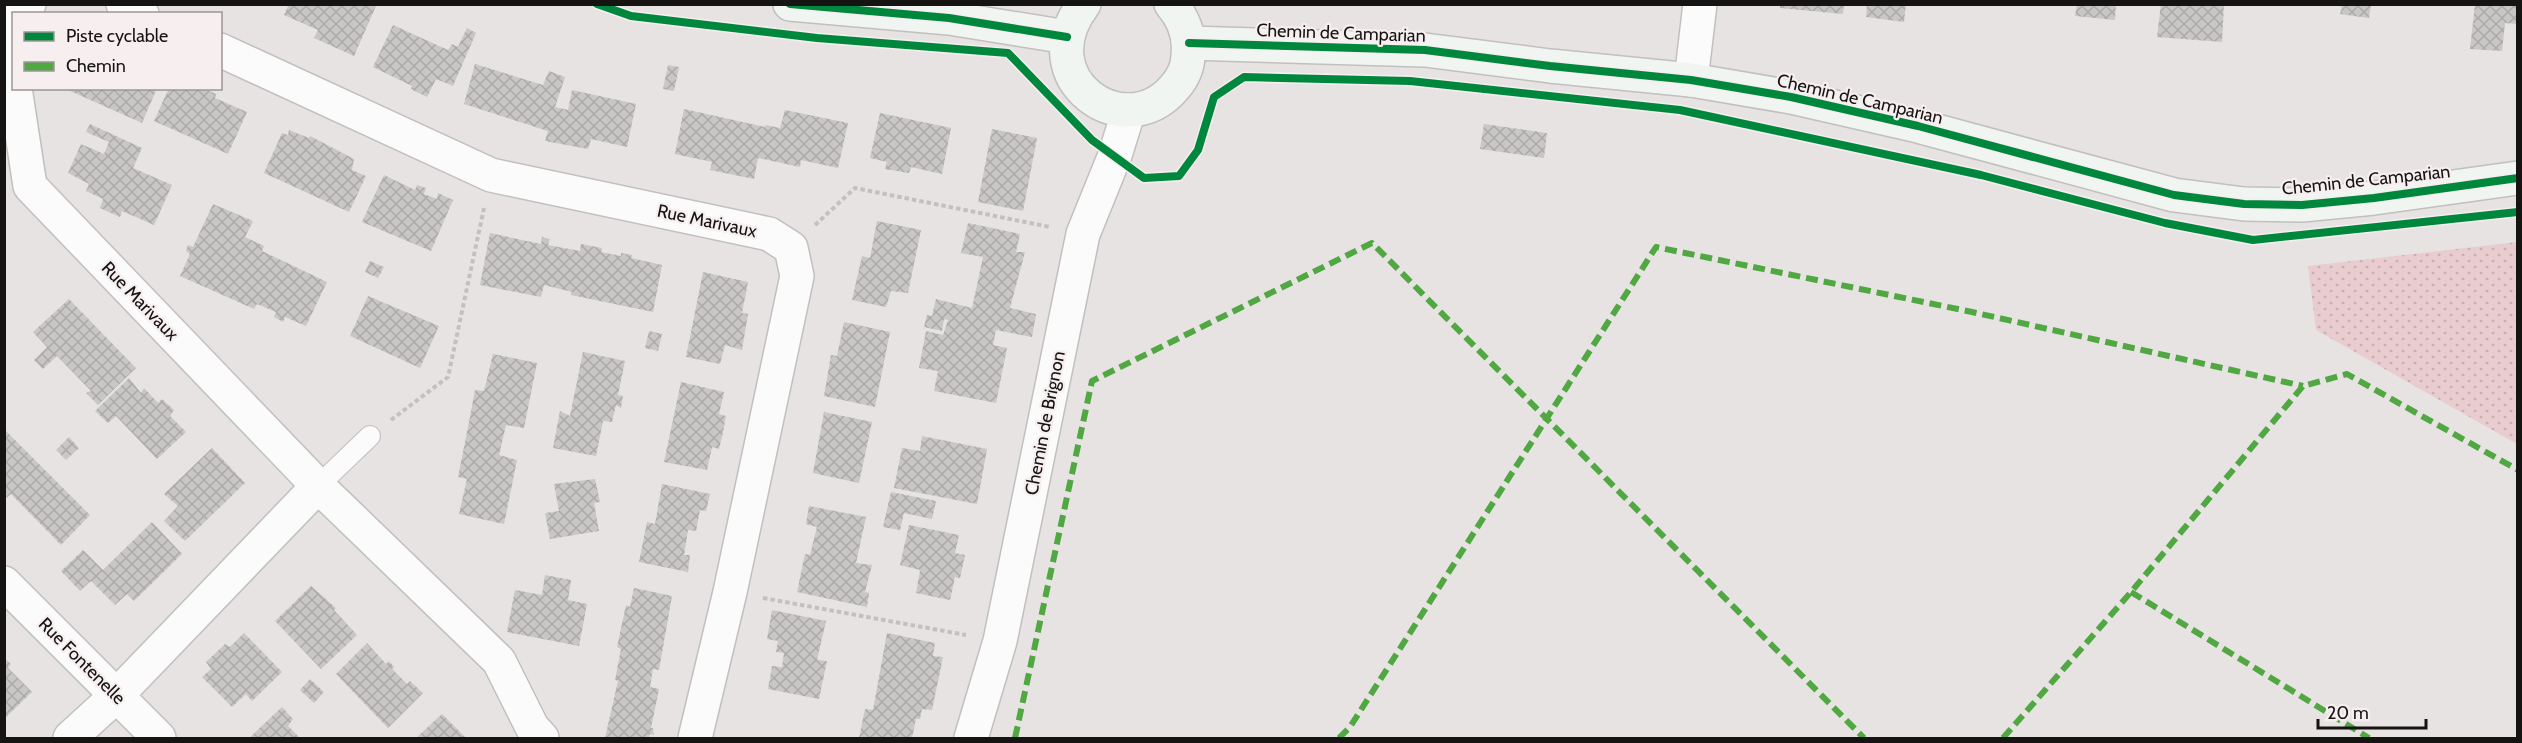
<svg xmlns="http://www.w3.org/2000/svg" width="2522" height="743" font-family="Cabin,sans-serif">
<style>
.grass{fill:url(#grass-dots)}
.building{fill:url(#building-cross-hatch)}
.lines{fill:none;stroke-linecap:round;stroke-linejoin:round}
.service-casing{stroke:#c2bfbf;stroke-width:22}
.minor-casing{stroke:#c2bfbf;stroke-width:36}
.secondary-casing{stroke:#c2bfbf;stroke-width:36}
.path{stroke:#c2c1c1;stroke-width:4;stroke-dasharray:4.5 3;stroke-linecap:butt}
.service{stroke:#fbfbfb;stroke-width:20}
.minor{stroke:#fbfbfb;stroke-width:33}
.secondary{stroke:#f1f5f1;stroke-width:33}
.quiet{stroke:#51a842;stroke-width:6;stroke-dasharray:12 6;stroke-linecap:butt}
.cycleway-casing{stroke:#f6eeef;stroke-width:11}
.cycleway{stroke:#00873e;stroke-width:8}
.labels{text-anchor:middle;stroke-width:4.5;stroke-linejoin:round;paint-order:stroke}
.street-label{font-size:18px;fill:#161313;stroke:#f6eeef}
</style>
<defs>
<pattern id="grass-dots" width="8" height="8" patternUnits="userSpaceOnUse" patternTransform="scale(1.5)"><rect width="8" height="8" fill="#e8cccf"/><path d="M2 2h.1M6 6h.1" fill="none" stroke="#c6aeb1" stroke-width="1.8" stroke-linecap="round"/></pattern>
<pattern id="building-cross-hatch" width="8" height="8" patternUnits="userSpaceOnUse" patternTransform="scale(1.5)"><rect width="8" height="8" fill="#c9c6c6"/><path d="M0 0l8 8M0 8l8-8" fill="none" stroke="#aca9a9"/></pattern>
</defs>
<rect width="100%" height="100%" fill="#e7e3e3"/>
<polygon class="grass" points="2517,242 2517,444 2316,330 2308,266"/>
<g class="building">
<polygon points="289,4 373,4 376,6 354,56 314,38 318,30 284,15"/>
<polygon points="1780,4 1844,4 1843,14 1780,8"/>
<polygon points="1867,4 1906,4 1904,22 1866,17"/>
<polygon points="2077,4 2116,4 2115,20 2075,16"/>
<polygon points="2161,4 2224,4 2222,42 2157,37"/>
<polygon points="2333,4 2371,4 2369,18 2340,14 2342,7"/>
<polygon points="2475,4 2517,4 2517,24 2505,23 2502,51 2470,49"/>
<polygon points="393,25 448,50 452,44 458,47 467,28 476,33 453,86 436,79 427,97 411,89 412,86 373,67"/>
<polygon points="475,64 543,85 549,71 565,77 555,107 568,110 572,90 636,104 627,147 591,139 588,149 545,141 548,131 464,104"/>
<polygon points="668,65 679,67 674,91 663,89"/>
<polygon points="69,88 157,88 142,123 68,90"/>
<polygon points="169,88 203,88 216,94 215,98 247,112 228,154 154,121"/>
<polygon points="684,109 765,127 766,125 780,128 785,110 848,123 838,168 801,160 800,167 758,158 754,179 710,170 712,162 675,154"/>
<polygon points="880,113 951,128 942,174 911,167 909,173 885,169 887,162 870,158"/>
<polygon points="90,124 142,148 133,168 172,185 154,225 122,211 120,217 100,208 103,199 86,191 89,184 68,173 81,144 104,154 109,142 86,132"/>
<polygon points="1484,124 1547,133 1544,158 1480,149"/>
<polygon points="992,129 1037,138 1023,211 978,202"/>
<polygon points="289,130 309,138 310,136 354,159 352,170 366,176 349,212 264,173 282,133 288,135"/>
<polygon points="384,175 415,190 417,185 426,188 424,194 437,199 438,193 453,200 431,251 362,222"/>
<polygon points="213,204 253,221 245,237 264,246 262,251 327,282 306,326 285,317 283,322 274,317 276,312 257,304 254,309 180,276 190,254 186,251 188,245 193,247"/>
<polygon points="877,221 921,230 908,293 891,291 886,307 852,300 862,256 870,258"/>
<polygon points="968,223 1020,234 1016,252 1025,252 1010,308 1036,314 1032,337 996,330 993,345 1007,348 996,403 934,391 938,371 919,368 926,331 943,335 948,320 944,319 942,331 924,327 927,315 932,316 936,299 972,308 983,257 961,253"/>
<polygon points="490,233 541,244 542,237 550,239 548,245 580,251 581,244 602,248 601,252 621,256 621,253 632,255 631,258 662,265 653,312 571,295 572,292 544,285 541,297 480,285"/>
<polygon points="370,261 384,267 378,278 365,272"/>
<polygon points="703,272 748,282 742,313 748,314 742,350 725,345 720,364 686,357"/>
<polygon points="368,296 439,326 420,368 350,336"/>
<polygon points="69,299 136,368 98,405 86,393 91,391 57,356 43,369 34,360 47,347 33,332"/>
<polygon points="844,322 890,332 875,407 824,396 831,355 837,356"/>
<polygon points="649,331 662,334 658,351 645,348"/>
<polygon points="583,352 625,361 618,395 623,396 621,408 616,405 612,422 603,421 596,456 553,448 560,411 570,416"/>
<polygon points="493,354 537,363 524,428 506,425 499,455 517,460 504,524 459,514 467,479 458,477 470,417 475,390 484,391"/>
<polygon points="129,378 141,393 144,388 158,403 162,399 174,410 170,416 186,432 157,459 116,416 108,423 95,411"/>
<polygon points="681,382 724,392 719,414 726,416 723,432 719,449 712,447 707,470 664,462"/>
<polygon points="824,412 872,422 859,483 813,473"/>
<polygon points="4,429 90,515 61,545 11,494 6,498 4,497"/>
<polygon points="922,436 987,449 977,504 894,488 902,448 920,451"/>
<polygon points="69,437 79,448 66,460 56,450"/>
<polygon points="212,448 245,483 185,541 164,521 178,506 164,494"/>
<polygon points="595,479 600,502 594,503 599,531 550,539 545,513 559,511 554,484"/>
<polygon points="662,484 710,494 706,511 700,510 696,531 688,530 684,555 690,555 688,572 639,562 647,522 655,524"/>
<polygon points="891,492 936,501 932,519 904,513 900,530 883,527"/>
<polygon points="809,506 866,517 856,563 872,565 865,592 869,593 867,607 797,592 805,554 810,555 817,527 806,524"/>
<polygon points="152,522 182,554 134,601 127,594 115,605 91,581 80,591 61,571 83,550 103,570"/>
<polygon points="909,525 959,535 955,553 965,555 960,578 955,577 950,600 916,593 920,570 900,565"/>
<polygon points="545,575 571,580 568,600 587,604 579,646 507,632 515,590 542,595"/>
<polygon points="311,586 336,608 334,610 357,635 321,669 275,621"/>
<polygon points="634,588 672,596 659,670 653,669 650,687 659,689 651,728 653,728 654,735 650,734 649,738 605,738 618,681 615,680 621,649 617,647 626,605 630,607"/>
<polygon points="772,610 826,621 817,660 827,661 819,699 768,689 772,666 782,667 784,653 776,652 778,641 767,639"/>
<polygon points="244,633 282,672 252,701 246,694 232,707 202,677 211,669 206,662 225,644 230,647"/>
<polygon points="887,633 935,643 933,656 943,657 932,710 922,709 920,719 916,719 912,738 859,738 865,709 873,710"/>
<polygon points="367,643 386,664 389,661 394,667 392,669 407,684 410,681 423,693 388,728 336,674"/>
<polygon points="4,658 11,664 8,668 32,692 4,719"/>
<polygon points="310,679 324,692 314,703 300,690"/>
<polygon points="282,707 293,719 288,726 300,738 249,738"/>
<polygon points="442,714 466,738 416,738"/>
</g>
<g class="lines">
<g class="service-casing">
<polyline id="service" points="318,486 370,436"/>
</g>
<g class="minor-casing">
<g id="minor">
<polyline points="123,4 142,14"/>
<polyline points="21,14 22,8 29,4"/>
<polyline points="14,33 8,48 14,82"/>
<polyline points="220,50 491,175 769,234 791,248 797,276 730,592 695,738"/>
<polyline points="1691,80 1700,4"/>
<polyline points="15,88 30,186 318,486 499,661 532,727 542,738"/>
<polyline points="4,583 159,738"/>
<polyline points="70,738 117,695 318,486"/>
<polyline points="971,738 1000,641 1083,234 1115,155 1129,110"/>
</g>
</g>
<g class="secondary-casing">
<g id="secondary">
<polyline points="790,4 949,18 1067,37"/>
<path d="M 1084,4 C 1027,79 1124,146 1174,88 C 1182,79 1188,67 1188,55 C 1190,36 1184,19 1171,4"/>
<polyline points="1189,43 1425,50 1550,66 1691,80 1791,97 1918,126 2174,195 2244,204 2302,205 2374,198 2518,178"/>
</g>
</g>
<g class="path">
<polyline points="815,225 855,188 1050,227"/>
<polyline points="391,420 448,377 484,208"/>
<polyline points="763,598 966,635"/>
</g>
<use href="#service" class="service"/>
<use href="#minor" class="minor"/>
<use href="#secondary" class="secondary"/>
<g class="quiet">
<polyline points="2131,592 2369,738"/>
<polyline points="1015,738 1092,381 1372,243 1864,738"/>
<polyline points="1339,738 1350,727 1656,247 1972,312 2303,386"/>
<polyline points="2003,738 2131,592 2303,386 2347,374 2518,470"/>
</g>
<g class="cycleway-casing">
<g id="cycleway">
<polyline points="597,4 631,16 817,38 1008,53 1092,140 1144,178 1179,176 1198,150 1214,97 1244,77 1410,81 1680,110 1981,175 2165,223 2253,240 2518,212"/>
<polyline points="790,4 949,18 1067,37"/>
<polyline points="1189,43 1425,50 1550,66 1691,80 1791,97 1918,126 2174,195 2244,204 2302,205 2374,198 2518,178"/>
</g>
</g>
<use href="#cycleway" class="cycleway"/>
</g>
<g class="labels">
<g class="street-label">
<text transform="translate(1341 33) rotate(2)" y="6">Chemin de Camparian</text>
<text transform="translate(1860 99) rotate(13)" y="6">Chemin de Camparian</text>
<text transform="translate(2366 180) rotate(-6)" y="6">Chemin de Camparian</text>
<text transform="translate(707 221) rotate(12)" y="6">Rue Marivaux</text>
<text transform="translate(140 301) rotate(46)" y="6">Rue Marivaux</text>
<text transform="translate(1045 423) rotate(-79)" y="6">Chemin de Brignon</text>
<text transform="translate(82 661) rotate(45)" y="6">Rue Fontenelle</text>
</g>
</g>
<rect width="2522" height="743" fill="none" stroke="#161313" stroke-width="12"/>
<rect x="12" y="12" width="210" height="78" fill="#f6eeef" stroke="#9c9697" stroke-width="1.5"/>
<rect x="24" y="32" width="30" height="9" fill="#00873e" stroke="#9c9697" stroke-width="1.5"/>
<text x="66" y="42" font-size="18" fill="#161313">Piste cyclable</text>
<rect x="24" y="62" width="30" height="9" fill="#51a842" stroke="#9c9697" stroke-width="1.5"/>
<text x="66" y="72" font-size="18" fill="#161313">Chemin</text>
<path d="M2318 719v9h108v-9" fill="none" stroke="#161313" stroke-width="3"/>
<text x="2327" y="719" font-size="18" fill="#161313" stroke="#f6eeef" stroke-width="4.5" paint-order="stroke">20 m</text>
</svg>
